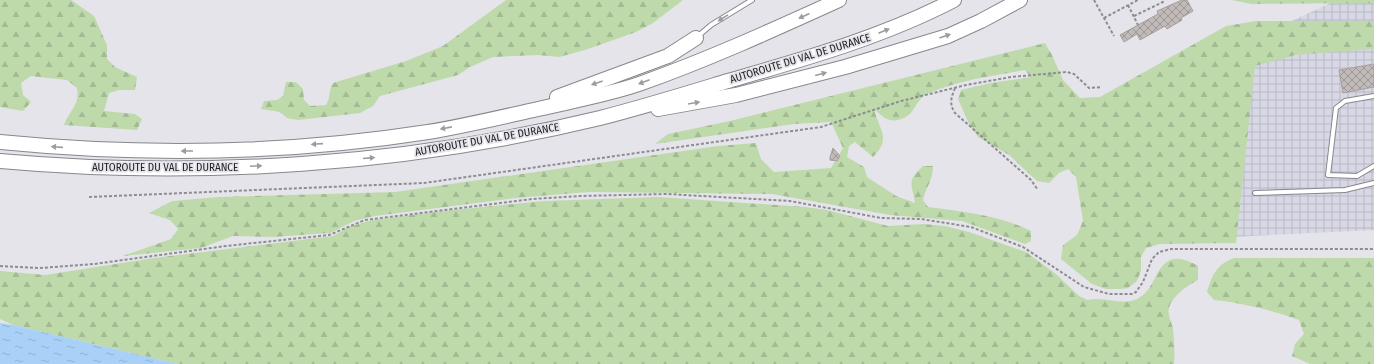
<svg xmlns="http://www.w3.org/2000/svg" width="1374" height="364" font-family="'Fira Sans Condensed',sans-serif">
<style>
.industrial{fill:url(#industrial-grid)}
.forest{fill:url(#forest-firs)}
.water{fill:url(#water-ripples)}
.building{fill:url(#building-cross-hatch);stroke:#a79f9f}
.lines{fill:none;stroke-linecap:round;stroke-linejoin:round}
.lane-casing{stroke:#87878d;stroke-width:6}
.highway-casing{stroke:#87878d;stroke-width:16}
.path{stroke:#8c8c91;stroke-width:2;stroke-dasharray:3 2;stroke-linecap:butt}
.lane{stroke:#fff;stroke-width:4}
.highway{stroke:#fff;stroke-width:14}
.oneway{fill:#9c9c9e}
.labels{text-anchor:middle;stroke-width:3.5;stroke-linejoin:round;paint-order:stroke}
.street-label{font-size:11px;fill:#242427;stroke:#e4e4ea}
</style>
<defs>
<pattern id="industrial-grid" width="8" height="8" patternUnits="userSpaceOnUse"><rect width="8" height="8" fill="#d8d7e5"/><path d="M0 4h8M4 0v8" fill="none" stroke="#b9b8c4"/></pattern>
<pattern id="forest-firs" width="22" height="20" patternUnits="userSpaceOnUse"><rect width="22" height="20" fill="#bedaab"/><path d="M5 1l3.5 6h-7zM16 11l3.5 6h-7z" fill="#a3bb93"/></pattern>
<pattern id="water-ripples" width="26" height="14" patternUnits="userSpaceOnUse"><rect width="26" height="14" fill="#a9d0f7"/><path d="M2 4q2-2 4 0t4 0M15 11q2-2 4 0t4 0" fill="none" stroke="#91b2d4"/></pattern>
<pattern id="building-cross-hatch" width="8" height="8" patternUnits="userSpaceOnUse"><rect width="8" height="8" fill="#c1bab9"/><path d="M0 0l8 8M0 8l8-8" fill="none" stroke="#9d9796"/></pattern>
</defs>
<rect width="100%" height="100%" fill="#e4e4ea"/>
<polygon class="industrial" points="1337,0 1374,0 1374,230 1230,237 1255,38"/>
<g class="forest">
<path d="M 0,0 L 71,0 L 94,16 L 107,45 L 107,59 L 115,67 L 137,77 L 135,90 L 119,90 L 109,93 L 104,111 L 135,114 L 142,119 L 137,130 L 64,125 C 70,109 80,106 77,88 L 67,80 L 31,76 L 21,83 L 23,95 L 31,102 L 23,111 L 0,107 Z"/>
<path d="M 506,0 L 683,0 L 653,23 L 636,32 L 585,50 L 559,57 L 538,55 L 493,57 L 470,67 L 458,75 L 380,96 L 373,106 L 360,113 L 298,120 L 287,118 L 280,112 L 261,109 L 264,101 L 277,100 L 283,96 L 286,82 L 296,82 L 303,89 L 304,100 L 310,106 L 326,105 C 331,97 328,90 333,83 L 406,61 L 443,46 Z"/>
<polygon points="1232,0 1374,0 1374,3 1251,4"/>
<path d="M 1256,21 L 1374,21 L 1374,49 L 1295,55 L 1255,66 L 1236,243 L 1160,244 L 1146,248 L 1141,257 L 1141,271 L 1137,281 L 1128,288 L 1121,289 L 1106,289 L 1092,284 L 1061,259 L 1063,245 L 1077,235 L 1083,221 L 1076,177 L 1068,169 L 1059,173 L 1049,183 L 1037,181 L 1009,155 L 978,137 L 969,124 L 958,99 L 961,90 L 991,83 L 1031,77 L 1025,70 C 993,76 960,80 929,93 C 913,100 917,116 898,120 C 887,122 882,116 874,109 C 879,130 892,138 873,157 L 855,142 L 849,146 L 847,157 L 864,167 L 867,177 L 896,196 L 915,203 C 912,183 906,182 923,166 L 933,166 C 933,181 926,186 923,200 L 928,207 C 963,212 999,215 1031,231 L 1031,241 L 1025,244 L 962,221 L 890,215 L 772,194 L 589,192 L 515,198 L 375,216 L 354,221 L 330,233 L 272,237 L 233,236 L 201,248 L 123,256 L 171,239 L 178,229 L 170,220 L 149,213 L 172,201 L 219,197 L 395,192 L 718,146 L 756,143 L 761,159 L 774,172 L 831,168 L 843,148 L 831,122 L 794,124 L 655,144 L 668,134 L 730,121 L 1045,43 L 1052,55 L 1063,80 L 1080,98 L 1100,97 L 1226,26 Z"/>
<path d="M 659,197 L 805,207 L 827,210 L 888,226 L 924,224 L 945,226 L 969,232 L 1026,252 L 1056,274 L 1079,296 L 1088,300 C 1104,296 1122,306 1137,299 C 1161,289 1154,241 1198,266 L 1198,280 C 1188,285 1172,296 1169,308 C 1167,316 1172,322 1173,329 C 1174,341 1175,352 1174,364 L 178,364 L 13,325 L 0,319 L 0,271 L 45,275 L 154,258 L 333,236 L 349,227 L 372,220 L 453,210 L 544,201 Z"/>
<path d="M 1234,258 L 1374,258 L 1374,364 L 1310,364 L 1292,356 L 1295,344 L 1304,334 L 1299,320 C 1271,310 1244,303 1214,300 L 1207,292 C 1212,275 1217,264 1234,258 Z"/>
</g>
<polygon class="water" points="0,323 13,325 178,364 0,364"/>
<g class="building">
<polygon points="1182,0 1187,0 1193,11 1181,18 1182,20 1167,29 1165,26 1140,40 1137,34 1124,42 1120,35 1158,14 1157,11"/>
<polygon points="1374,64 1374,87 1343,93 1339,70"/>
<polygon points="833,148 840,156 837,161 830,160 830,157"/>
</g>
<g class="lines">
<g class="lane-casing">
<g id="lane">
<polyline points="697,37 711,25 752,0"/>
<polyline points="1374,96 1345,101 1336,108 1328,175 1357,176 1374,166"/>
<polyline points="1255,193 1345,190 1374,183"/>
</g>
</g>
<g class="highway-casing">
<g id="highway">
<polyline points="557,97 668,56 696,38"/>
<polyline points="658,109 736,95 845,67 948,36 981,21 1020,0"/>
<path d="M 0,142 C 142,156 287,154 428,132 C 465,126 502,117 538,109 C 572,101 607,95 639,84 C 707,60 773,30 839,0"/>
<path d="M 0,161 C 199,179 406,165 600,118 C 643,107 685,94 728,81 C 804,59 883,37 954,0"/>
</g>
</g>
<g class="path">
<polyline points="1094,0 1114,36"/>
<polyline points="1128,5 1138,25"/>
<polyline points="1134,16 1163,2 1162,0"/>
<polyline points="1104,18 1138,0"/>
<path d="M 955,88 C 951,98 949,104 955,113 L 1031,180 L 1038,190"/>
<polyline points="89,197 424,183 821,127 901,101 966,85 1011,77 1067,72 1074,74 1089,88 1102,87"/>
<polyline points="0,266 40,268 94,264 226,246 329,235 365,220 532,199 580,196 667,194 790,201 881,218 921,219 971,227 1023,247 1084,287 1109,294 1132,294 1136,292 1143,282 1152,259 1159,252 1171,249 1374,249"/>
</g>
<use href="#lane" class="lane"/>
<use href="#highway" class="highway"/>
</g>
<defs><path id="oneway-solid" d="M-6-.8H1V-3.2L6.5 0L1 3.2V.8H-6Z"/></defs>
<g class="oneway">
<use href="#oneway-solid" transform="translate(804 16) rotate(155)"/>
<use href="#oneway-solid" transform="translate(723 18) rotate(148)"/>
<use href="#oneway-solid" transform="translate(884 31) rotate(-23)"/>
<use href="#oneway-solid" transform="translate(945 36) rotate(-19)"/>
<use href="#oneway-solid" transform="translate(821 74) rotate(-15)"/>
<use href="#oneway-solid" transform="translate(644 82) rotate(159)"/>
<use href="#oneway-solid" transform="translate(597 83) rotate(161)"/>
<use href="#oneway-solid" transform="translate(694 103) rotate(-10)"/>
<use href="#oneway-solid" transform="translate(446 128) rotate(169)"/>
<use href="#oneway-solid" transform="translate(317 144) rotate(176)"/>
<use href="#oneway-solid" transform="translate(57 147) rotate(-176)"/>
<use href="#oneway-solid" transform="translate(187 151) rotate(-180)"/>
<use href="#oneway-solid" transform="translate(369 158) rotate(-5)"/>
<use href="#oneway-solid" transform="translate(256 166) rotate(-2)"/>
</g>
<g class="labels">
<g class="street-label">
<text transform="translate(800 58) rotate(-17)" y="4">AUTOROUTE DU VAL DE DURANCE</text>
<text transform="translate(487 139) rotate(-10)" y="4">AUTOROUTE DU VAL DE DURANCE</text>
<text x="165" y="171">AUTOROUTE DU VAL DE DURANCE</text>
</g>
</g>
</svg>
